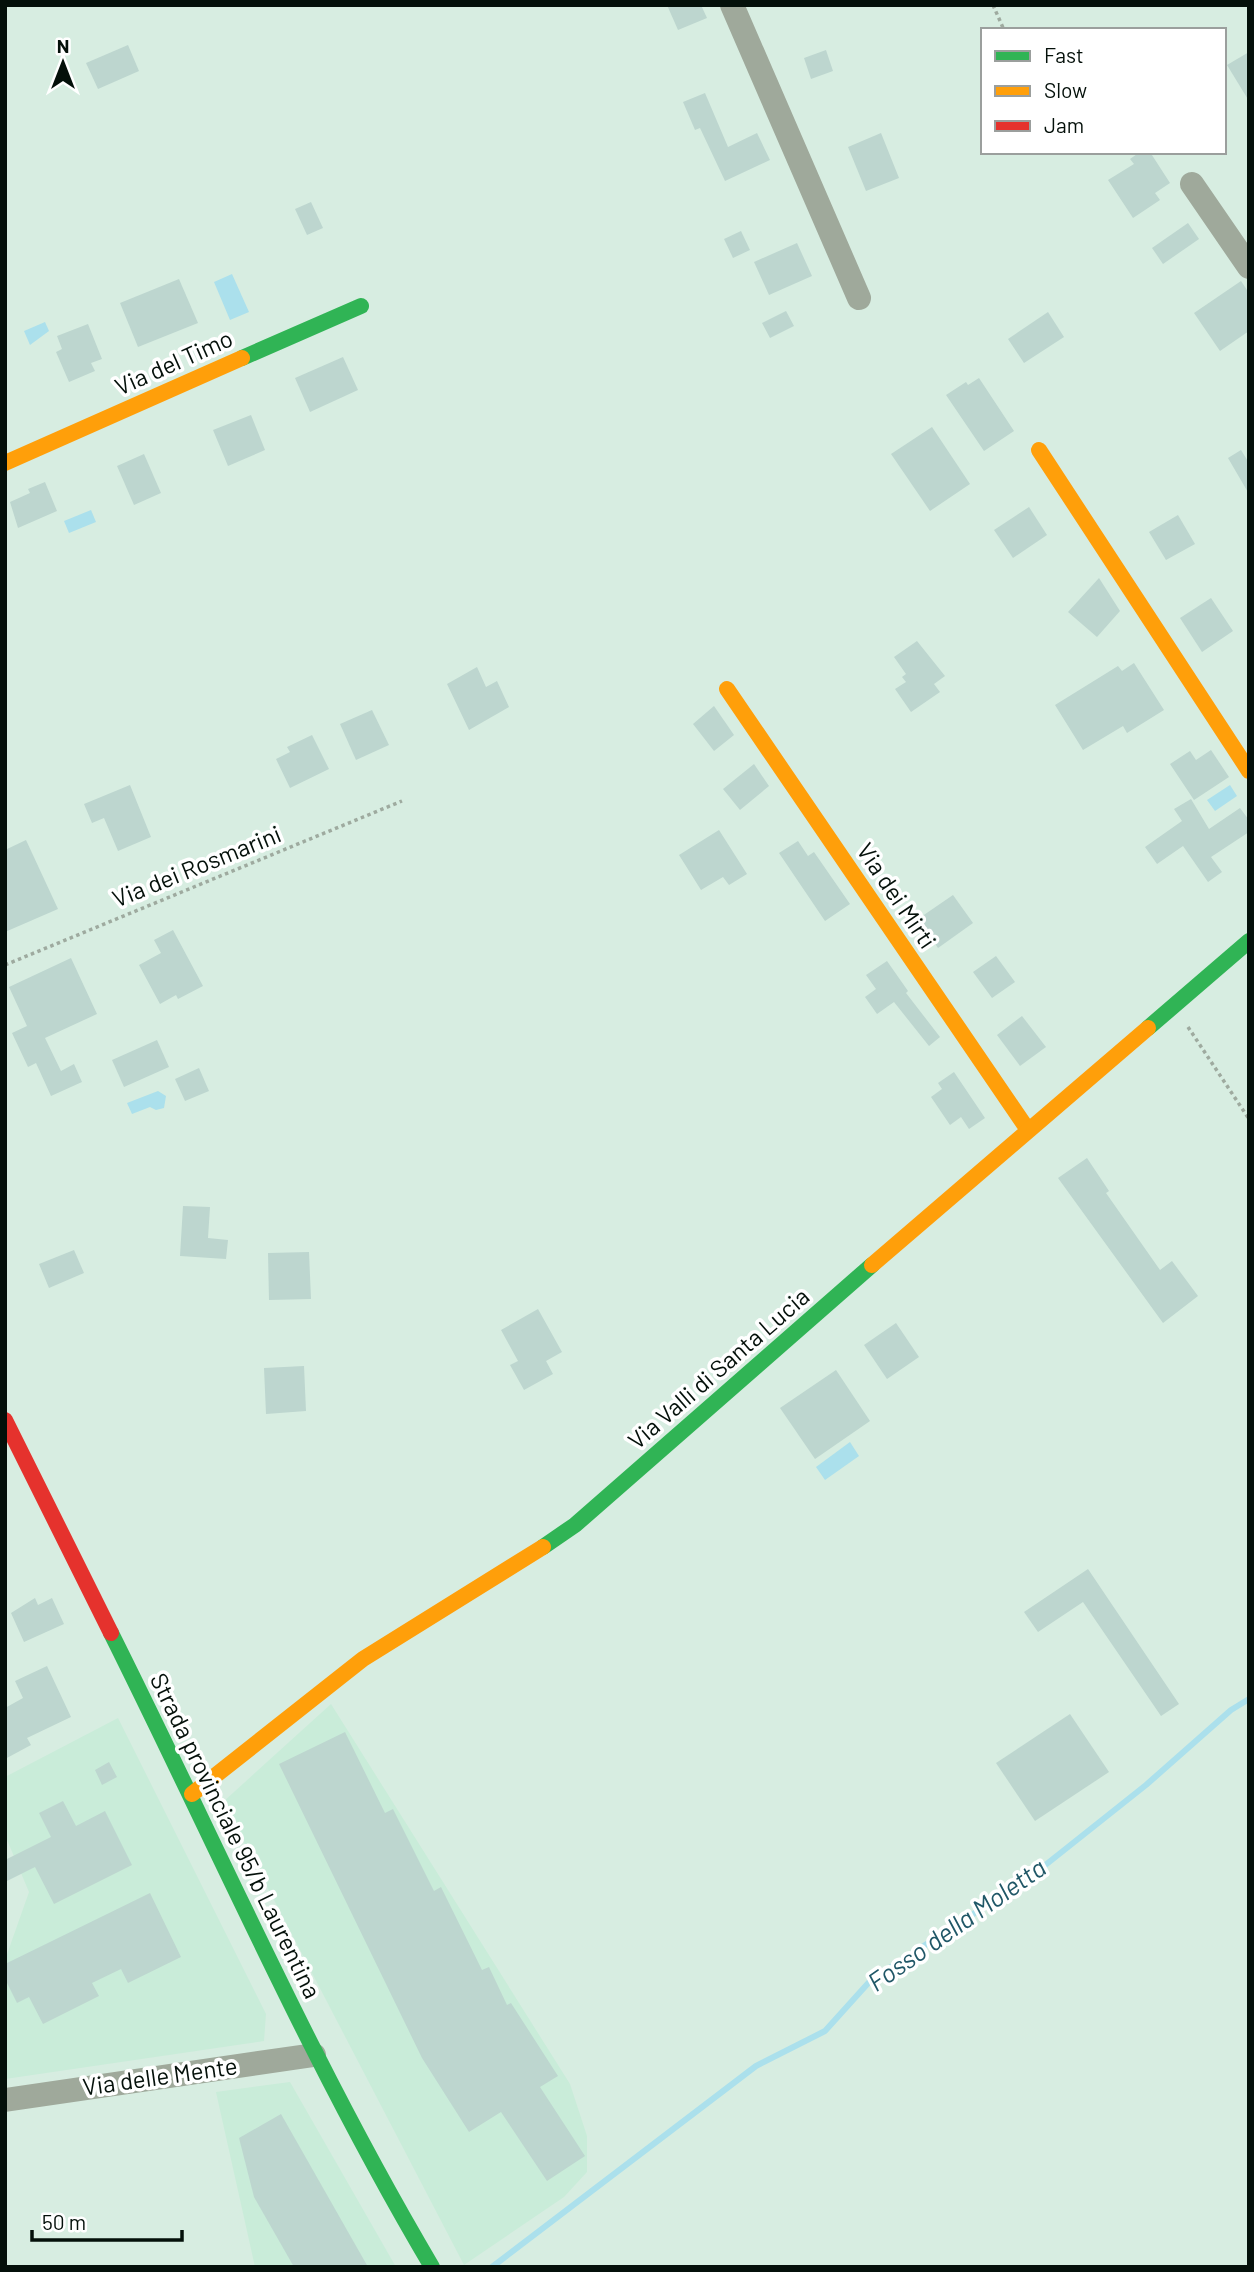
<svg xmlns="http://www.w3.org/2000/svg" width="1254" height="2272" font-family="Barlow,sans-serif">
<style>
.built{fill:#c9ecd9}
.water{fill:#abe0ec}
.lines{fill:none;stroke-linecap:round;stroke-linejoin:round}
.stream{stroke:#abe0ec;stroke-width:6}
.building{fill:#bdd6cf}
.path{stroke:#9eaa9f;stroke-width:3.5;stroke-dasharray:3.5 3.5;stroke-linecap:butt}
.street{stroke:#9fa99b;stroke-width:24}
.fast{stroke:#30b455;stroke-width:16}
.slow{stroke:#ff9f0a;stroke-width:16}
.jam{stroke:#e5322d;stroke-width:16}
.labels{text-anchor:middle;stroke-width:7;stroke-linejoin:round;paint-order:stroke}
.street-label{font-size:24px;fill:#04100a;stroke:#fff}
.water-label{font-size:26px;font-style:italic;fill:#205767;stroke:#fff}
</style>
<rect width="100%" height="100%" fill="#d7ede1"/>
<g class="built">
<polygon points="331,1704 570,2084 587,2136 587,2172 564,2197 464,2265 223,1802"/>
<polygon points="118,1718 266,2014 264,2041 5,2079 5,1960 29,1892 5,1835 5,1777"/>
<polygon points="290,2082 396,2267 255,2267 216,2092"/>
</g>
<g class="water">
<polygon points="232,274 249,312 230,320 214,282"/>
<polygon points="45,322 49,331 30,345 24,331"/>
<polygon points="91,510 96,522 69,533 64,521"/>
<polygon points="1230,785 1237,796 1215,811 1207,800"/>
<polygon points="158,1091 166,1096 164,1108 156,1110 150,1107 132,1114 127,1103"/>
<polygon points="850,1442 859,1456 825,1480 816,1467"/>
</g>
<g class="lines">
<polyline class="stream" points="492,2267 756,2066 825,2031 871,1980 1029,1878 1146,1785 1231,1710 1249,1699"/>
</g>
<g class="building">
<polygon points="667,5 701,5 707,18 678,30"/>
<polygon points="128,45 139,71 98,89 86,63"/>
<polygon points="826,50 833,71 811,79 804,58"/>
<polygon points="1249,52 1249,101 1227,65"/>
<polygon points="705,93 728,147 757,133 770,160 725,181 700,128 695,130 683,102"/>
<polygon points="881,133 899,178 866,191 848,147"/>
<polygon points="1140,152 1150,152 1170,183 1155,193 1160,200 1133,218 1108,180 1134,164 1130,159"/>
<polygon points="311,202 323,228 307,235 295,209"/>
<polygon points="1188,223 1199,239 1163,264 1152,248"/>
<polygon points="741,231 750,250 733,258 724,239"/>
<polygon points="797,243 812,276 769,295 754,262"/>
<polygon points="179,279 198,323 138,347 120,303"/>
<polygon points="1241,281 1249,293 1249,331 1220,351 1194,313"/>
<polygon points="786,311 794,326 770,338 762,323"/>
<polygon points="1048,312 1064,337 1024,363 1008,339"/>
<polygon points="88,324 102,359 91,363 95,371 69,382 56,352 62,349 57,336"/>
<polygon points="343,357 358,390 310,412 295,378"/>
<polygon points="979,378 1014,431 984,451 946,395 966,382 968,385"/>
<polygon points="251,415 265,450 228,466 213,430"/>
<polygon points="932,427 970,484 930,511 891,454"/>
<polygon points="1241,450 1249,463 1249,494 1228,458"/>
<polygon points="144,454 161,493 134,505 117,466"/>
<polygon points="45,482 57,511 18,528 10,502 30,493 28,489"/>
<polygon points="1029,507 1047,535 1013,558 994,530"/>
<polygon points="1178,515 1195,544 1166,560 1149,532"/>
<polygon points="1099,578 1120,611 1097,637 1068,612"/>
<polygon points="1211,598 1233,631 1202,652 1180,618"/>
<polygon points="917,641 945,676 934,684 940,692 911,712 895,689 906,682 902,677 906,674 894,657"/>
<polygon points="1134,663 1164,710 1127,733 1123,726 1083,750 1055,705 1118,666 1122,671"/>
<polygon points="477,667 486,687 497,681 509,707 469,730 447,684"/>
<polygon points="714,706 734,735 714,751 693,724"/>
<polygon points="372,710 389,745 356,760 340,724"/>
<polygon points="312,735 329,769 290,788 276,759 290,752 287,747"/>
<polygon points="1211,750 1229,777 1194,800 1170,764 1190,751 1196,760"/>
<polygon points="754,764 769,786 740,810 723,789"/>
<polygon points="130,785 151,837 118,851 104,818 92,823 84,804"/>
<polygon points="1191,799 1209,829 1240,808 1249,820 1249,832 1211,857 1222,872 1208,882 1183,846 1157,864 1145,847 1182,821 1174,809"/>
<polygon points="719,830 747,874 729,885 723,877 701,890 679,855"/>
<polygon points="26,840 58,909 5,932 5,850"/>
<polygon points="798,841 808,856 814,852 850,904 825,921 779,853"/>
<polygon points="953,895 973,923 938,948 918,919"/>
<polygon points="173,930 203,986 178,999 176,995 160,1004 139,965 161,953 154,940"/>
<polygon points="996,956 1015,982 992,998 973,972"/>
<polygon points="71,958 97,1014 45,1038 61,1071 74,1064 82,1082 51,1096 36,1063 28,1067 12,1033 27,1026 9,987"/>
<polygon points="887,961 908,991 906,993 940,1037 929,1046 894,1002 877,1014 865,997 876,989 866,975"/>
<polygon points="1022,1016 1046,1047 1020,1066 997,1035"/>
<polygon points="157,1040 169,1067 124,1087 112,1060"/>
<polygon points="199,1068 209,1091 185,1101 175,1079"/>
<polygon points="954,1072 985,1118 969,1129 961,1117 950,1125 931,1097 942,1089 938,1083"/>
<polygon points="1087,1158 1109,1191 1106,1193 1160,1270 1172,1261 1198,1296 1163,1323 1058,1178"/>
<polygon points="183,1206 210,1207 208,1238 228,1240 226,1259 180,1256"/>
<polygon points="74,1250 84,1273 49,1288 39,1264"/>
<polygon points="309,1252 311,1299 269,1300 268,1253"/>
<polygon points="538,1309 562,1352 546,1361 553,1374 524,1390 510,1365 518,1361 501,1330"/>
<polygon points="896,1323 919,1357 887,1379 864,1345"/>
<polygon points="304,1366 306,1411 266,1414 264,1368"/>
<polygon points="836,1370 870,1421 815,1459 780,1408"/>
<polygon points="1088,1569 1179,1704 1161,1716 1083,1602 1038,1632 1024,1612"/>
<polygon points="35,1598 38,1605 52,1598 64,1624 24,1642 11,1613"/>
<polygon points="47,1666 71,1717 27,1738 31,1745 5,1759 5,1708 23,1698 15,1681"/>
<polygon points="1070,1714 1109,1772 1035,1821 996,1763"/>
<polygon points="345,1732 385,1813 393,1809 434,1891 441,1887 482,1970 489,1967 507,2005 511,2003 558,2076 540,2087 585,2156 547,2181 501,2112 469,2132 422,2058 279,1764"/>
<polygon points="109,1762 117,1777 102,1785 95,1770"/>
<polygon points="63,1801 76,1826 105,1811 132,1865 54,1904 35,1867 5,1882 5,1860 51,1837 39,1813"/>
<polygon points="150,1893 181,1957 128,1983 121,1969 92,1983 99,1996 43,2024 29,1997 17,2003 5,1979 5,1964"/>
<polygon points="281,2114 368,2267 294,2267 254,2197 239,2138"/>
</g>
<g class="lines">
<g class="path">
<polyline points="993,5 1004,30"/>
<polyline points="5,965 402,801"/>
<polyline points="1188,1027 1249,1119"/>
</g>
<g class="street">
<polyline points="732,5 859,298"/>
<polyline points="1192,184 1249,267"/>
<polyline points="5,2100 314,2055"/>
</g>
<g class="fast">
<polyline points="242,358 361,306"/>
<polyline points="1148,1028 1249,941"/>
<polyline points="543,1547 575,1525 872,1265"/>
<path d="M 111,1633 C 217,1845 311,2063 432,2267"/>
</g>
<g class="slow">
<polyline points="1039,450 1249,771"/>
<polyline points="5,463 242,358"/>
<polyline points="727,689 1028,1130"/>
<polyline points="872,1265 1148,1028"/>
<polyline points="192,1794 363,1659 543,1547"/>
</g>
<polyline class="jam" points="5,1420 111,1633"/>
</g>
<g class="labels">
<g class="street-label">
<text transform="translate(174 363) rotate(-24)" y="8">Via del Timo</text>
<text transform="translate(197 867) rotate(-22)" y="8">Via dei Rosmarini</text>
<text transform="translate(896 896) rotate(56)" y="8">Via dei Mirti</text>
<text transform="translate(719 1369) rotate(-41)" y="8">Via Valli di Santa Lucia</text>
<text transform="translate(235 1836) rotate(64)" y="8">Strada provinciale 95/b Laurentina</text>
<text transform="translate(160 2077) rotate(-8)" y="8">Via delle Mente</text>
</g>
<g class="water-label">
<text transform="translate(957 1925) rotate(-35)" y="9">Fosso della Moletta</text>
</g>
</g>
<rect width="1254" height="2272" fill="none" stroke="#04100a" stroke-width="14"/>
<rect x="981" y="28" width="245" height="126" fill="#ffffff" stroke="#9b9f9d" stroke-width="2"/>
<rect x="995" y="51" width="35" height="10" fill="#30b455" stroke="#9b9f9d" stroke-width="2"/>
<text x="1044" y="63" font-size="21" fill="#04100a">Fast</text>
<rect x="995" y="86" width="35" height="10" fill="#ff9f0a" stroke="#9b9f9d" stroke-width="2"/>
<text x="1044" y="98" font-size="21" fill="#04100a">Slow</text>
<rect x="995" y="121" width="35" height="10" fill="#e5322d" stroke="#9b9f9d" stroke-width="2"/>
<text x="1044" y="133" font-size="21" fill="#04100a">Jam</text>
<g transform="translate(63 63)" stroke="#ffffff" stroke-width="5" paint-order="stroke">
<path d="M0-5L12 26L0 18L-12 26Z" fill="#04100a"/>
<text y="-10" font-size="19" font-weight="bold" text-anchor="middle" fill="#04100a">N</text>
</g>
<path d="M32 2230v10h150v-10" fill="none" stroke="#04100a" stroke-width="3.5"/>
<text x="42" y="2230" font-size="21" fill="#04100a" stroke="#ffffff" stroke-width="5" paint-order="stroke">50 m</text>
</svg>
